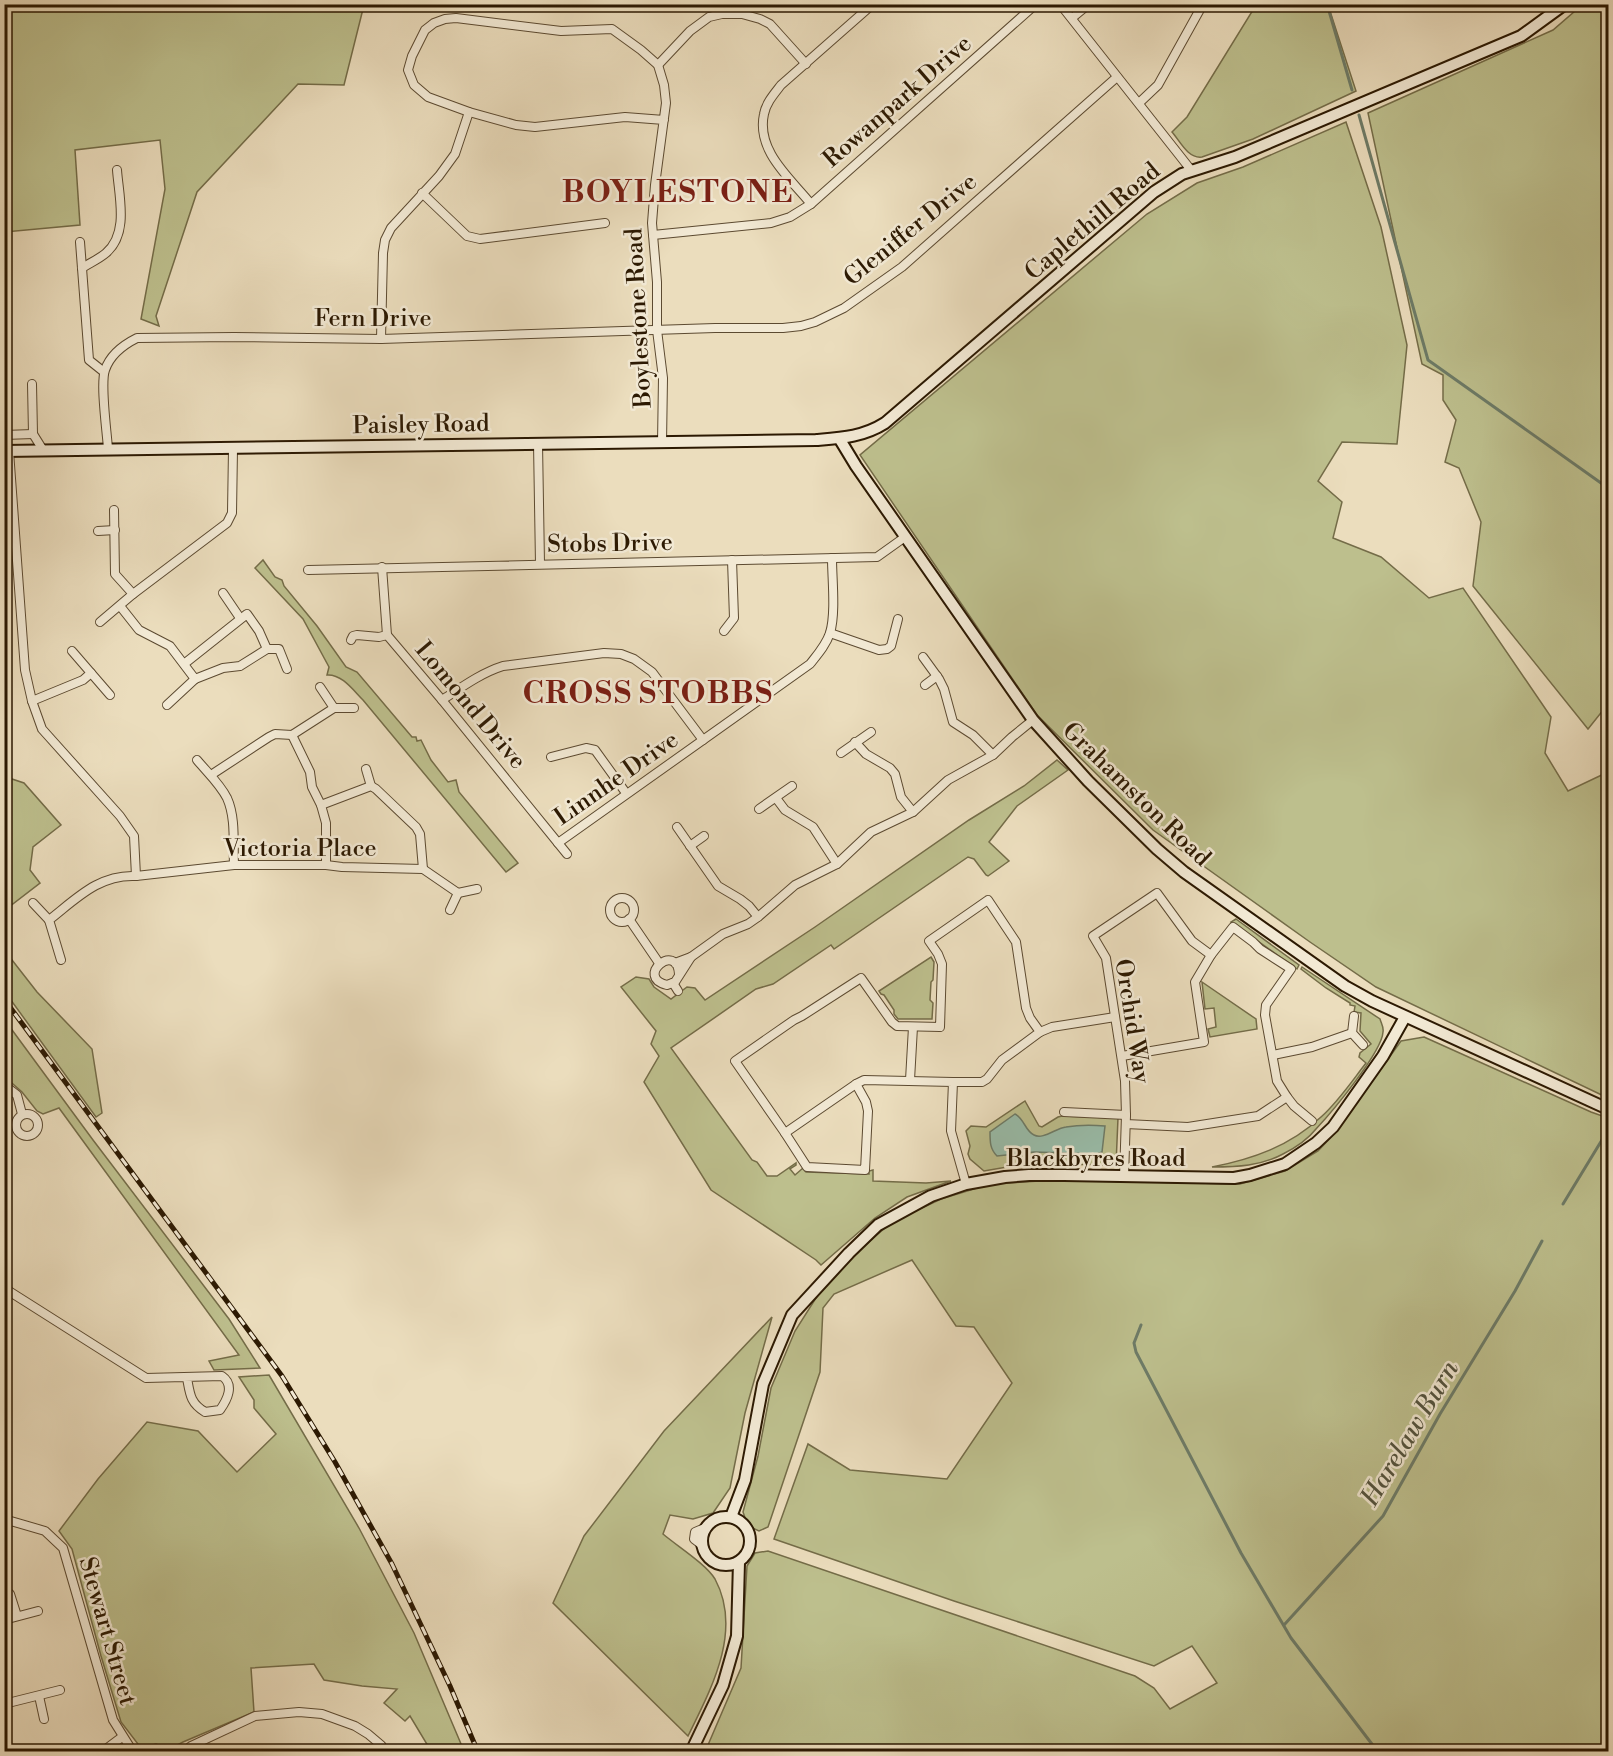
<svg xmlns="http://www.w3.org/2000/svg" width="1613" height="1756" font-family="'Libre Bodoni',serif">
<style>
.green{fill:#bdbf8d;stroke:#746c48;stroke-width:1.5}
.water{fill:#99bdaa;stroke:#6d7b67;stroke-width:1.5}
.lines{fill:none;stroke-linecap:round;stroke-linejoin:round}
.stream{stroke:#6d7b67;stroke-width:3}
.street-casing{stroke:#5c4a31;stroke-width:10}
.secondary-casing{stroke:#2c1902;stroke-width:14}
.street{stroke:#f2e9d4;stroke-width:8}
.secondary{stroke:#f2e9d4;stroke-width:10}
.rail-casing{stroke:#2c1902;stroke-width:5}
.rail{stroke:#f2e9d4;stroke-width:3;stroke-dasharray:9;stroke-linecap:butt}
.labels{text-anchor:middle;stroke-width:5;stroke-linejoin:round;paint-order:stroke}
.street-label{font-size:24px;fill:#2c1902;stroke:#f2e9d4}
.water-label{font-size:26px;font-style:italic;fill:#52523d;stroke:#f2e9d4}
.district-label{font-size:30px;font-weight:bold;letter-spacing:1.5px;fill:#7a1f14;stroke:#f2e9d4}
</style>
<rect width="100%" height="100%" fill="#ebddbd"/>
<filter id="stains"><feTurbulence type="fractalNoise" baseFrequency=".00333" numOctaves="4"/><feColorMatrix values="0 0 0 0 .2 0 0 0 0 .09 0 0 0 0 .02 0 0 0 .5 -.17"/></filter>
<radialGradient id="worn" r=".72"><stop offset=".6" stop-color="#630" stop-opacity="0"/><stop offset="1" stop-color="#630" stop-opacity=".3"/></radialGradient>
<g class="green">
<polygon points="4,5 5,4 364,5 344,85 298,84 197,192 156,316 159,326 141,319 165,189 160,140 75,150 80,225 5,232"/>
<path d="M 1256,5 L 1328,5 L 1356,91 L 1253,139 L 1202,157 C 1188,159 1180,141 1172,132 L 1187,117 Z"/>
<polygon points="1582,5 1608,5 1608,704 1588,729 1473,586 1481,522 1459,468 1445,462 1456,420 1443,400 1443,375 1422,364 1368,113 1553,30"/>
<polygon points="1346,122 1381,227 1407,345 1397,444 1342,442 1318,481 1342,502 1333,538 1381,557 1429,598 1463,588 1551,717 1545,753 1568,791 1608,772 1608,1098 1376,987 1310,942 1153,830 1037,715 860,455 1147,214 1197,183 1243,167"/>
<path d="M 263,560 L 275,577 L 282,580 L 284,586 L 317,626 L 346,667 L 357,672 L 412,737 L 416,737 L 417,741 L 421,740 L 431,760 L 448,782 L 456,780 L 459,792 L 518,863 L 506,872 L 363,700 C 353,690 342,674 327,675 L 329,667 L 303,619 L 255,568 Z"/>
<polygon points="1057,760 1068,770 1017,806 989,842 1009,861 988,876 986,875 974,859 968,857 834,949 831,945 773,984 756,989 671,1048 752,1160 757,1162 767,1176 777,1176 796,1163 796,1165 790,1169 795,1175 803,1168 806,1172 869,1174 869,1171 873,1170 873,1181 926,1183 951,1181 907,1197 875,1218 821,1265 816,1260 711,1190 644,1082 659,1056 651,1044 656,1031 621,987 636,977 649,979 654,987 671,999 687,987 695,988 705,1000 815,927 969,820 1024,786"/>
<polygon points="4,775 6,777 24,783 61,825 33,847 30,870 40,883 5,910"/>
<polygon points="1236,919 1299,965 1297,969 1231,922"/>
<polygon points="5,951 37,992 92,1049 102,1113 96,1117 5,992"/>
<polygon points="931,957 934,962 933,980 931,982 930,1000 933,1003 932,1019 898,1019 894,1014 894,1010 884,995 881,994 879,991"/>
<path d="M 1302,967 L 1380,1019 C 1381,1023 1384,1027 1383,1032 C 1382,1052 1332,1112 1316,1129 C 1308,1139 1295,1148 1283,1154 C 1261,1166 1237,1167 1212,1167 C 1253,1159 1290,1146 1321,1117 C 1338,1102 1352,1081 1366,1063 L 1359,1057 L 1360,1053 L 1371,1044 L 1360,1031 L 1361,1013 L 1354,1012 L 1355,1006 L 1350,1005 L 1350,1003 L 1326,988 L 1301,969 Z"/>
<polygon points="1202,982 1256,1019 1257,1029 1210,1037 1208,1029 1216,1027 1214,1008 1205,1009"/>
<polygon points="4,1019 93,1140 229,1319 260,1368 214,1370 209,1361 239,1355 59,1108 43,1114 37,1111 22,1092 5,1077"/>
<polygon points="1424,1037 1591,1112 1608,1118 1608,1751 705,1752 741,1668 747,1566 755,1553 768,1551 1135,1676 1154,1688 1170,1709 1217,1683 1192,1646 1154,1666 954,1601 774,1539 808,1444 850,1470 947,1479 1012,1383 974,1327 956,1326 912,1260 834,1294 823,1308 820,1372 768,1527 759,1531 748,1526 743,1512 758,1456 771,1388 795,1331 821,1290 858,1251 892,1222 941,1199 990,1184 1055,1180 1240,1184 1285,1171 1318,1151 1335,1133 1401,1041"/>
<polygon points="1025,1101 1039,1126 1042,1127 1058,1117 1062,1116 1118,1118 1116,1165 1044,1164 1007,1167 984,1171 970,1159 968,1154 970,1146 966,1131 971,1126 986,1127"/>
<path d="M 772,1317 L 745,1413 L 730,1488 L 713,1513 L 693,1519 L 670,1515 L 663,1534 C 677,1546 706,1564 715,1579 C 743,1631 711,1689 688,1736 L 553,1603 L 584,1536 L 664,1431 Z"/>
<polygon points="269,1375 359,1528 414,1633 464,1751 431,1751 410,1716 405,1721 384,1703 397,1689 362,1686 324,1680 314,1664 251,1668 254,1712 183,1742 170,1749 156,1744 141,1748 121,1722 101,1656 72,1549 59,1531 98,1479 147,1422 198,1431 237,1472 276,1434 254,1408 254,1400 239,1377"/>
</g>
<path class="water" d="M 1015,1114 C 1024,1118 1025,1131 1034,1135 C 1043,1140 1056,1128 1066,1127 C 1078,1125 1093,1125 1105,1126 L 1102,1152 L 1097,1154 L 1034,1152 L 997,1156 C 990,1149 990,1142 990,1132 Z"/>
<g class="lines">
<g class="stream">
<polyline points="1327,4 1352,90"/>
<polyline points="1359,115 1428,360 1608,488"/>
<polyline points="1563,1204 1608,1130"/>
<polyline points="1141,1325 1134,1343 1136,1352 1241,1553 1291,1638 1378,1752"/>
<polyline points="1284,1625 1383,1516 1440,1414 1515,1291 1542,1241"/>
</g>
<g class="street-casing">
<g id="street">
<polyline points="1060,4 1191,170"/>
<polyline points="1072,18 1089,4"/>
<polyline points="658,65 690,31 709,17 722,14 742,14 760,19 770,24 806,64"/>
<polyline points="1139,103 1158,85 1203,4"/>
<polyline points="422,193 467,236 480,239 605,223"/>
<path d="M 811,204 C 790,178 756,151 764,114 C 766,103 774,94 781,85 L 873,4"/>
<polyline points="653,235 771,223 790,217 811,204 1036,4"/>
<polyline points="80,242 89,360 104,372"/>
<path d="M 82,268 C 90,263 99,259 106,253 C 129,233 119,197 117,170"/>
<polyline points="381,339 383,253 385,240 391,228 439,176 455,154 469,112"/>
<polyline points="32,384 33,434 43,450"/>
<polyline points="4,435 33,434"/>
<polyline points="538,443 540,564"/>
<polyline points="662,443 663,378 657,330 657,282 652,223 655,185 666,103 664,85 658,65 641,50 612,29 561,31 456,18 445,19 434,23 425,30 412,56 408,70 414,85 428,97 469,112 516,125 535,127 625,117 664,120"/>
<path d="M 108,449 C 107,432 100,384 105,370 C 110,355 123,345 137,338 L 234,337 L 381,339 L 715,328 L 783,328 L 801,326 L 815,322 L 844,308 L 902,267 L 1117,77"/>
<polyline points="9,451 25,670 32,701 42,729 120,816 134,836 136,876"/>
<polyline points="114,510 115,574 133,594"/>
<polyline points="98,531 115,530"/>
<polyline points="382,567 387,635 442,700 567,854"/>
<polyline points="308,570 877,557 905,537"/>
<polyline points="223,593 240,618"/>
<polyline points="120,606 139,630 170,646 195,679 223,668 240,666 267,649 259,631 247,614 184,664"/>
<polyline points="100,622 133,594 227,523 232,513 233,449"/>
<polyline points="724,631 734,618 732,560"/>
<polyline points="830,633 879,650 887,649 891,646 898,619"/>
<polyline points="351,640 353,636 357,635 379,637 387,635"/>
<polyline points="267,649 279,649 287,669"/>
<polyline points="72,651 91,673"/>
<polyline points="923,657 939,679 944,689 953,722 973,735 993,755"/>
<polyline points="925,685 937,676"/>
<polyline points="320,687 334,708"/>
<path d="M 442,700 C 462,687 481,673 503,666 L 604,653 L 621,654 L 634,659 L 652,672 L 703,740"/>
<polyline points="32,701 83,680 91,673 110,695"/>
<polyline points="167,705 195,679"/>
<polyline points="292,735 310,772 312,787 321,805 326,823 326,865"/>
<polyline points="855,742 866,754 890,768 895,774 901,797 913,812"/>
<polyline points="841,753 871,732"/>
<polyline points="551,757 586,748 595,750 626,793"/>
<path d="M 197,760 C 207,772 220,784 227,798 C 236,818 233,843 234,865"/>
<polyline points="366,769 371,786"/>
<polyline points="211,775 269,737 275,734 292,735 334,708 354,708"/>
<polyline points="776,798 785,810 813,827 837,864"/>
<polyline points="321,805 371,786 376,789 416,827 420,834 423,869"/>
<polyline points="759,809 792,786"/>
<polyline points="677,827 718,886 740,899 749,906 758,917"/>
<path d="M 558,843 L 810,664 C 818,654 826,645 830,633 C 836,613 832,579 832,558"/>
<polyline points="690,846 704,836"/>
<polyline points="458,893 477,889"/>
<circle cx="622" cy="910" r="12"/>
<polyline points="33,903 49,920"/>
<polyline points="629,919 659,963"/>
<polyline points="691,957 723,934 748,924 758,917 795,885 837,864 871,832 913,812 948,780 993,755 1012,737 1033,720"/>
<path d="M 61,960 L 49,920 C 76,899 99,874 136,876 L 234,865 L 326,865 L 342,867 L 423,869 L 458,893 L 450,910"/>
<path d="M 675,963 L 691,957 L 675,982 L 667,985 C 634,977 677,941 679,974"/>
<polyline points="673,983 678,991"/>
<polyline points="1354,1016 1352,1033 1363,1045"/>
<polyline points="1040,1032 1052,1027 1115,1017"/>
<polyline points="1273,1055 1312,1047 1352,1033"/>
<polyline points="1122,1056 1204,1042 1195,982 1211,955"/>
<polyline points="910,1080 913,1027"/>
<polyline points="953,1082 982,1082 987,1079 1002,1060 1040,1032 1030,1018 1026,1008 1016,942 988,900 929,941 938,954 942,964 940,1027 897,1026 892,1022 861,978 802,1016 794,1020 735,1061 785,1133 856,1084 864,1080 953,1082 951,1131 966,1184"/>
<polyline points="4,1085 17,1095 22,1114"/>
<polyline points="1287,1097 1294,1106 1312,1121"/>
<polyline points="1064,1112 1126,1115"/>
<circle cx="27" cy="1125" r="11"/>
<polyline points="785,1133 807,1167 865,1170 868,1111 866,1102 856,1084"/>
<polyline points="1124,1177 1126,1115 1125,1081 1106,958 1093,936 1157,893 1192,941 1211,955 1233,927 1253,942 1260,949 1291,969 1266,1005 1265,1015 1277,1081 1287,1097 1258,1116 1188,1127 1126,1124"/>
<path d="M 4,1288 L 146,1378 L 222,1376 C 235,1385 227,1400 220,1410 L 205,1412 C 190,1403 190,1394 187,1378"/>
<polyline points="4,1519 45,1531 63,1548 113,1720 133,1752"/>
<polyline points="702,1545 694,1539 695,1532 707,1527"/>
<polyline points="10,1594 17,1616"/>
<polyline points="4,1620 38,1611"/>
<polyline points="39,1696 44,1719"/>
<polyline points="4,1704 60,1690"/>
<polyline points="102,1752 122,1737"/>
<polyline points="184,1752 191,1746 255,1716 299,1712 322,1714 355,1726 368,1734 381,1745 386,1752"/>
</g>
</g>
<g class="secondary-casing">
<g id="secondary">
<polyline points="839,438 856,466 1033,720 1088,781 1157,849 1184,872 1345,986 1372,1001 1608,1109"/>
<path d="M 4,451 L 816,440 C 841,438 863,437 885,423 L 1154,192 L 1182,174 L 1235,157 L 1521,36 L 1565,4"/>
<circle cx="726" cy="1541" r="24"/>
<polyline points="731,1517 745,1480 763,1384 792,1315 849,1253 878,1225 931,1196 966,1184 1005,1177 1029,1175 1064,1175 1234,1178 1250,1175 1285,1164 1316,1143 1333,1127 1383,1056 1405,1017"/>
<polyline points="691,1752 723,1685 737,1636 739,1562"/>
</g>
</g>
<use href="#street" class="street"/>
<use href="#secondary" class="secondary"/>
<g class="rail-casing">
<polyline id="rail" points="4,999 282,1376 335,1462 392,1564 450,1686 478,1752"/>
</g>
<use href="#rail" class="rail"/>
</g>
<g class="labels">
<g class="street-label">
<text transform="translate(897 101) rotate(-41)" y="8">Rowanpark Drive</text>
<text transform="translate(1092 221) rotate(-40)" y="8">Caplethill Road</text>
<text transform="translate(910 229) rotate(-39)" y="8">Gleniffer Drive</text>
<text x="373" y="326">Fern Drive</text>
<text transform="translate(638 318) rotate(-93)" y="8">Boylestone Road</text>
<text transform="translate(421 424) rotate(-1)" y="8">Paisley Road</text>
<text transform="translate(610 543) rotate(-1)" y="8">Stobs Drive</text>
<text transform="translate(471 705) rotate(50)" y="8">Lomond Drive</text>
<text transform="translate(616 778) rotate(-35)" y="8">Linnhe Drive</text>
<text transform="translate(1137 794) rotate(44)" y="8">Grahamston Road</text>
<text x="300" y="856">Victoria Place</text>
<text transform="translate(1133 1021) rotate(81)" y="8">Orchid Way</text>
<text x="1096" y="1166">Blackbyres Road</text>
<text transform="translate(108 1631) rotate(74)" y="8">Stewart Street</text>
</g>
<g class="water-label">
<text transform="translate(1409 1433) rotate(-59)" y="9">Harelaw Burn</text>
</g>
<g class="district-label">
<text x="678" y="202">BOYLESTONE</text>
<text x="648" y="703">CROSS STOBBS</text>
</g>
</g>
<rect width="1613" height="1756" fill="none" stroke="#ebddbd" stroke-width="24"/>
<rect x="6" y="6" width="1601" height="1744" fill="none" stroke="#2c1902" stroke-width="3"/>
<rect x="12" y="12" width="1589" height="1732" fill="none" stroke="#2c1902" stroke-width="1.5"/>
<rect width="100%" height="100%" filter="url(#stains)"/>
<rect width="100%" height="100%" fill="url(#worn)"/>
</svg>
